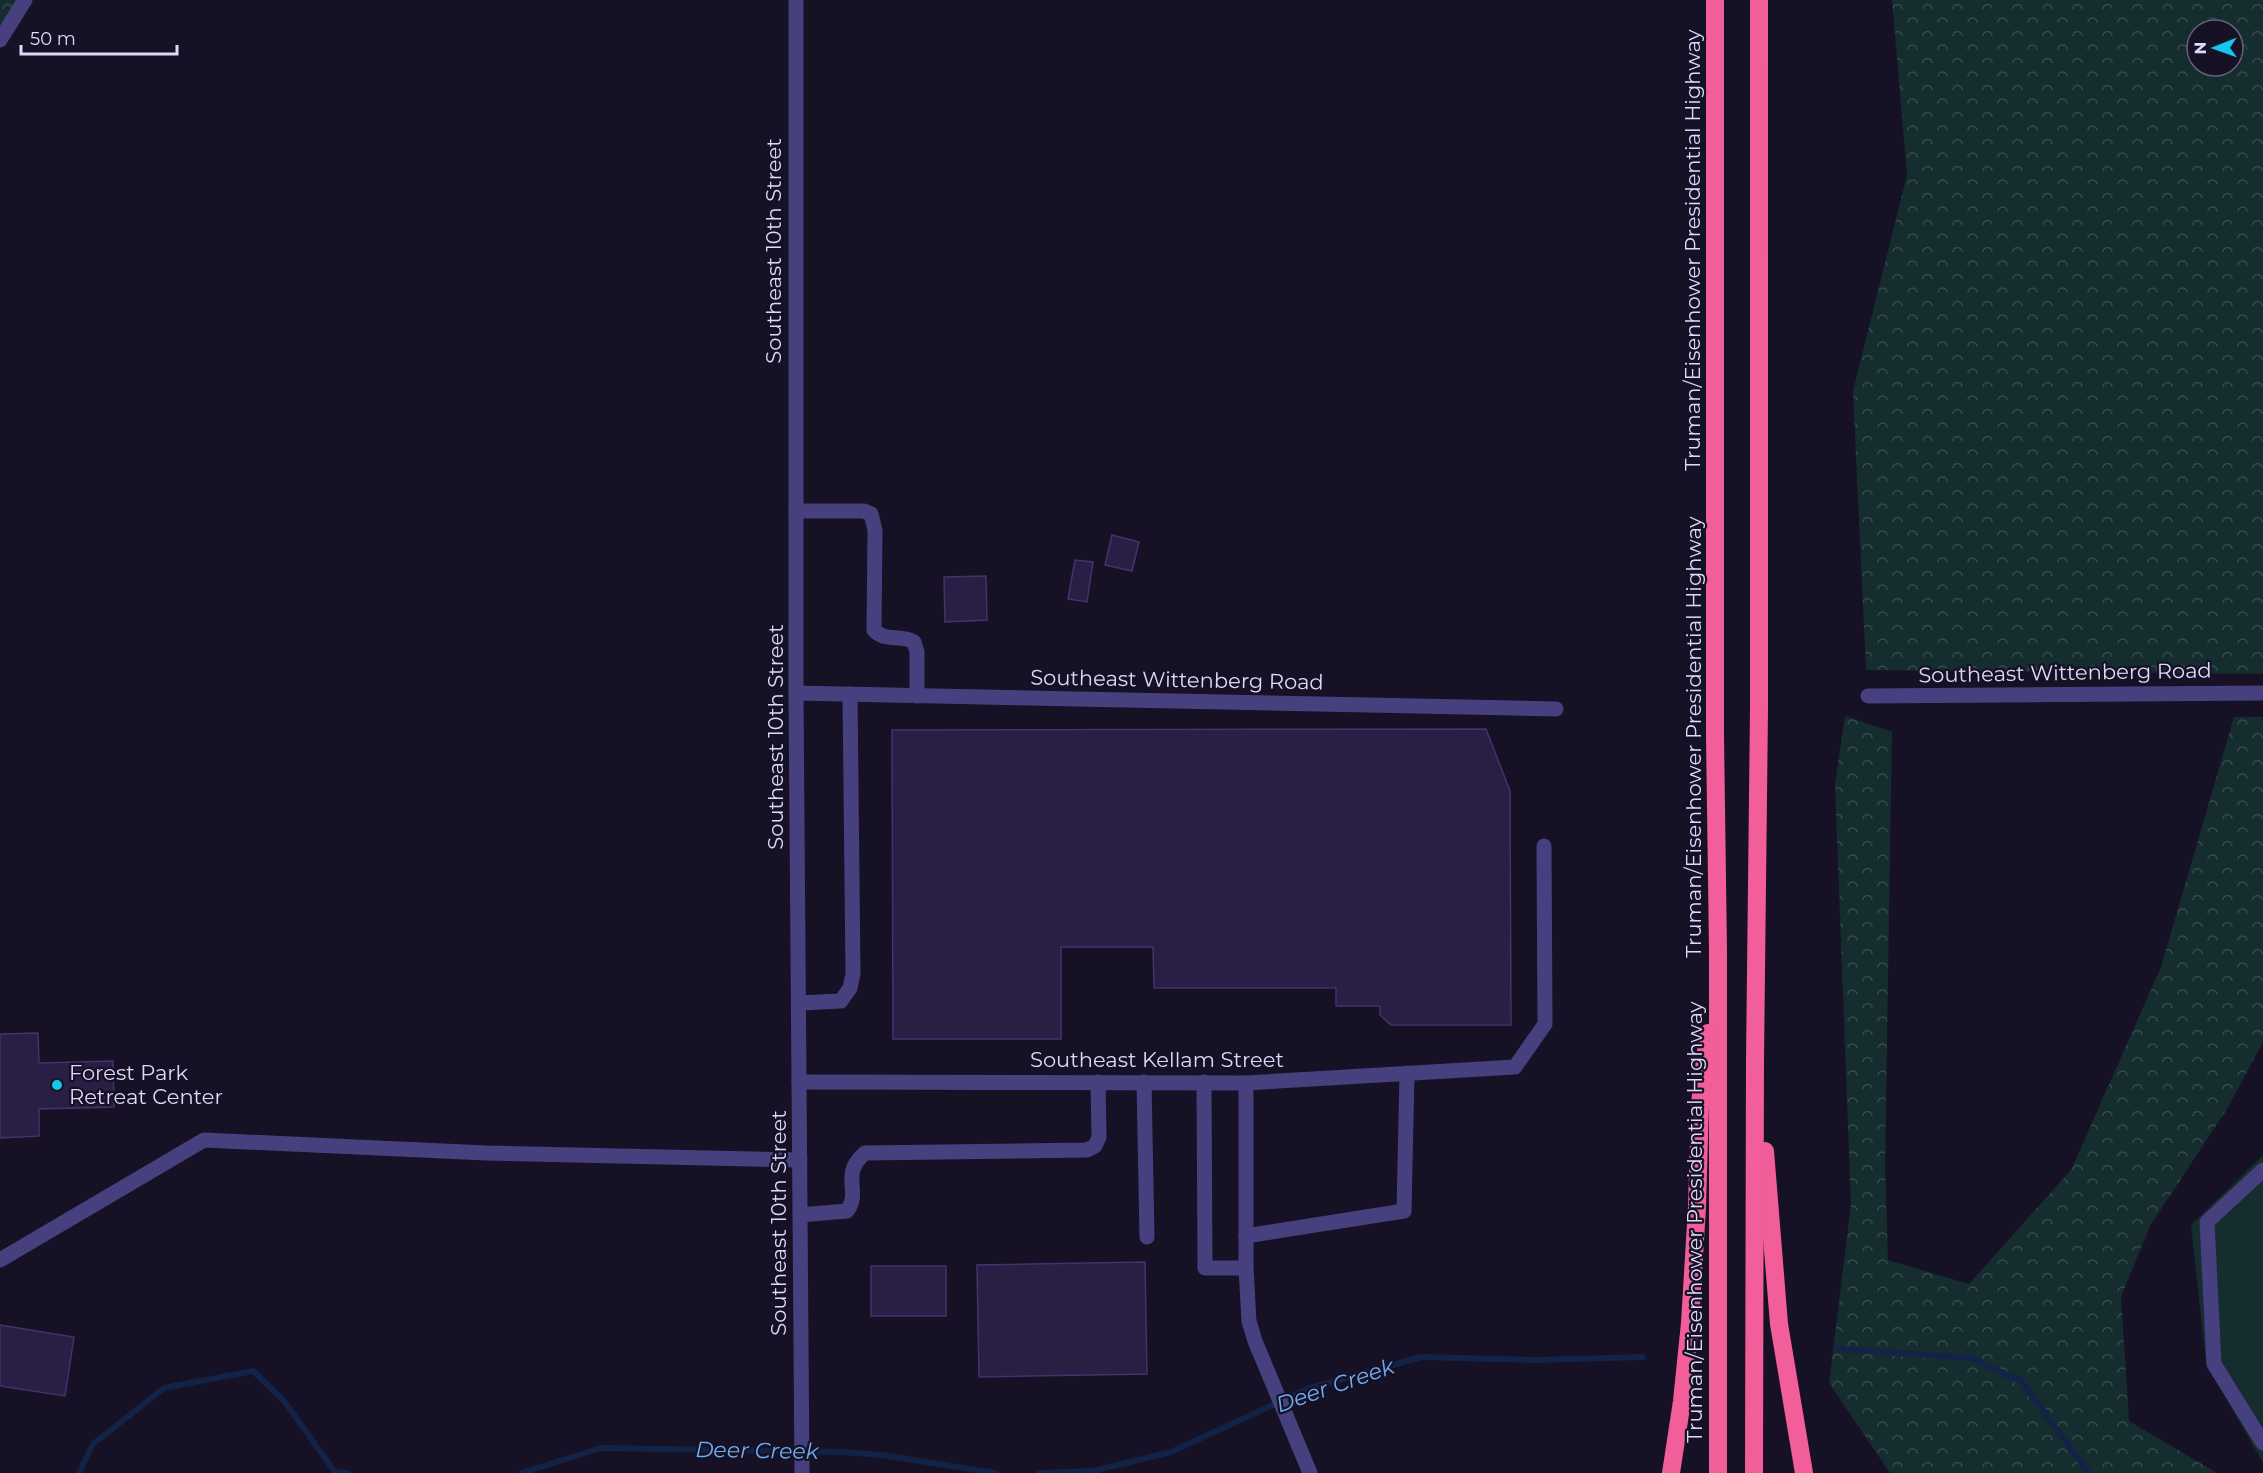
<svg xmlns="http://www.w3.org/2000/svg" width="2263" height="1473" font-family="Montserrat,sans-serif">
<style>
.forest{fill:url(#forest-crowns);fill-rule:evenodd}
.park{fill:#152d2e}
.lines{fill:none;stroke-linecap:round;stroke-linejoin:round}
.stream{stroke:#132347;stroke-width:6}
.building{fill:#291f44;stroke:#42336e;stroke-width:1.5}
.minor{stroke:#47407f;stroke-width:15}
.highway{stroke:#f15e9a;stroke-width:18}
.poi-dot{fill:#15c7eb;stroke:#161125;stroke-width:2}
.labels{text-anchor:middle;stroke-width:4.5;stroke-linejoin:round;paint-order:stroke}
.street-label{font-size:21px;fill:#dfd8fc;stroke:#161125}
.poi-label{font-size:21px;fill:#dfd8fc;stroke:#161125;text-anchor:start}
.water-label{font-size:22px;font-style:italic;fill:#6fadf2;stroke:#161125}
</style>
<defs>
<pattern id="forest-crowns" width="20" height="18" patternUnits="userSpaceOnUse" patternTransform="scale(1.5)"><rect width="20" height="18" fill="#152d2e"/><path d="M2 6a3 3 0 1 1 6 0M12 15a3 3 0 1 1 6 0" fill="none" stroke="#374b4d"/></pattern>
</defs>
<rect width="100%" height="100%" fill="#161125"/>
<g class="forest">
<polygon points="0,0 24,0 0,40"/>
<path d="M 1892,0 L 2263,0 L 2263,674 L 1866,670 L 1853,391 L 1907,175 ZM 2197,30 L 2233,30 L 2233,66 L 2197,66 Z"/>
<polygon points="1845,716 1892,732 1885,1163 1888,1260 1969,1284 2071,1170 2161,967 2234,717 2263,717 2263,1042 2227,1109 2150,1226 2121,1297 2129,1421 2217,1473 1890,1473 1829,1383 1851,1205 1835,784"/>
</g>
<polygon class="park" points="2263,1155 2263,1463 2206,1363 2191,1225"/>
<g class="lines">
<g class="stream">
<polyline points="1837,1349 1971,1358 2022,1382 2089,1473"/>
<polyline points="79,1473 93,1444 164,1388 253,1371 284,1401 335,1472 347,1473"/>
<polyline points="521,1473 601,1448 843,1452 882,1455 995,1473"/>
<polyline points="1039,1473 1093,1471 1171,1452 1307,1389 1421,1357 1536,1360 1643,1357"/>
</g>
</g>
<g class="building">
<polygon points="1112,535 1139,542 1132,571 1105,565"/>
<polygon points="1075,560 1093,562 1087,602 1068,599"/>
<polygon points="986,576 987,620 945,622 944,577"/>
<polygon points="1486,729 1510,791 1511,1025 1391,1025 1380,1015 1380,1006 1336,1006 1336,988 1154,988 1153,947 1061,947 1061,1039 893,1039 892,730"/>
<polygon points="38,1033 39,1063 113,1061 114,1107 39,1109 39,1136 0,1138 0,1034"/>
<polygon points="1145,1262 1147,1374 979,1377 977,1265"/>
<rect x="871" y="1266" width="75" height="50"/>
<polygon points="0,1325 74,1337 65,1396 0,1386"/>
</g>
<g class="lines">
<g class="minor">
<polyline points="796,0 796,693 802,1473"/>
<polyline points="0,40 25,0"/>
<path d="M 796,511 L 864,511 L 871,514 L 875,530 L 874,630 C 884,642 902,634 914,642 L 917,652 L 917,696"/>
<polyline points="796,693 1556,709"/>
<polyline points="1868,696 2263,693"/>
<polyline points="799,1003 841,1001 850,988 853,974 850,694"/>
<polyline points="799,1082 1246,1083 1515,1067 1545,1024 1544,846"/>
<polyline points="1144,1082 1147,1237"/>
<polyline points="1204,1082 1205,1268 1246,1268"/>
<polyline points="1246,1083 1246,1268 1249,1321 1255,1341 1310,1473"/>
<polyline points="2263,1170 2207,1222 2214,1364 2263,1443"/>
<path d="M 800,1215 L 847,1211 C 862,1191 839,1175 865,1153 L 1087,1150 L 1095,1146 L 1099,1137 L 1098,1082"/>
<polyline points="1246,1236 1404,1211 1407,1073"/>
<polyline points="0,1260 204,1140 486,1153 800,1160"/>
</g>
<g class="highway">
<polyline points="1715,0 1715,736 1718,951 1718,1473"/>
<polyline points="1765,1151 1779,1324 1804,1473"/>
<polyline points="1671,1473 1682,1401 1690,1323 1697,1207 1700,1104 1708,1033"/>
<polyline points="1754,1473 1755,1060 1759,709 1759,0"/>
</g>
</g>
<circle class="poi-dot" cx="57" cy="1085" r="6"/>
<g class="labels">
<g class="street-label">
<text transform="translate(1693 250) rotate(-90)" y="7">Truman/Eisenhower Presidential Highway</text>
<text transform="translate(774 251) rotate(-90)" y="7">Southeast 10th Street</text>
<text transform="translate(2065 673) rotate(-1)" y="7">Southeast Wittenberg Road</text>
<text transform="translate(1177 680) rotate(1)" y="7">Southeast Wittenberg Road</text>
<text transform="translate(776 737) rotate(-90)" y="7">Southeast 10th Street</text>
<text transform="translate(1694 737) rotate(-90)" y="7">Truman/Eisenhower Presidential Highway</text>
<text x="1157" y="1067">Southeast Kellam Street</text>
<text transform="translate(1695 1222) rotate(-90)" y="7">Truman/Eisenhower Presidential Highway</text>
<text transform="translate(779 1223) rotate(-90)" y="7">Southeast 10th Street</text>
</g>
<g class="poi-label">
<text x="69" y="1080">Forest Park<tspan x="69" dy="24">Retreat Center</tspan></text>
</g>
<g class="water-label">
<text transform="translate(1335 1385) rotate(-19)" y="8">Deer Creek</text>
<text transform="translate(757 1450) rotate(1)" y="8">Deer Creek</text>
</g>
</g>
<g transform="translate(2215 48) rotate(269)"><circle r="28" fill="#161125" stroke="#66617b" stroke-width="1.5"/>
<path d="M0-4.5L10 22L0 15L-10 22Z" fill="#15c7eb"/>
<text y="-9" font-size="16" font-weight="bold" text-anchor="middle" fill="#dfd8fc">N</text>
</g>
<path d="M21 45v9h156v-9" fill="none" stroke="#dfd8fc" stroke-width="3"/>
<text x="30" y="45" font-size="18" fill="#dfd8fc" stroke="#161125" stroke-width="4.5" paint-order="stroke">50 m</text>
</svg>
